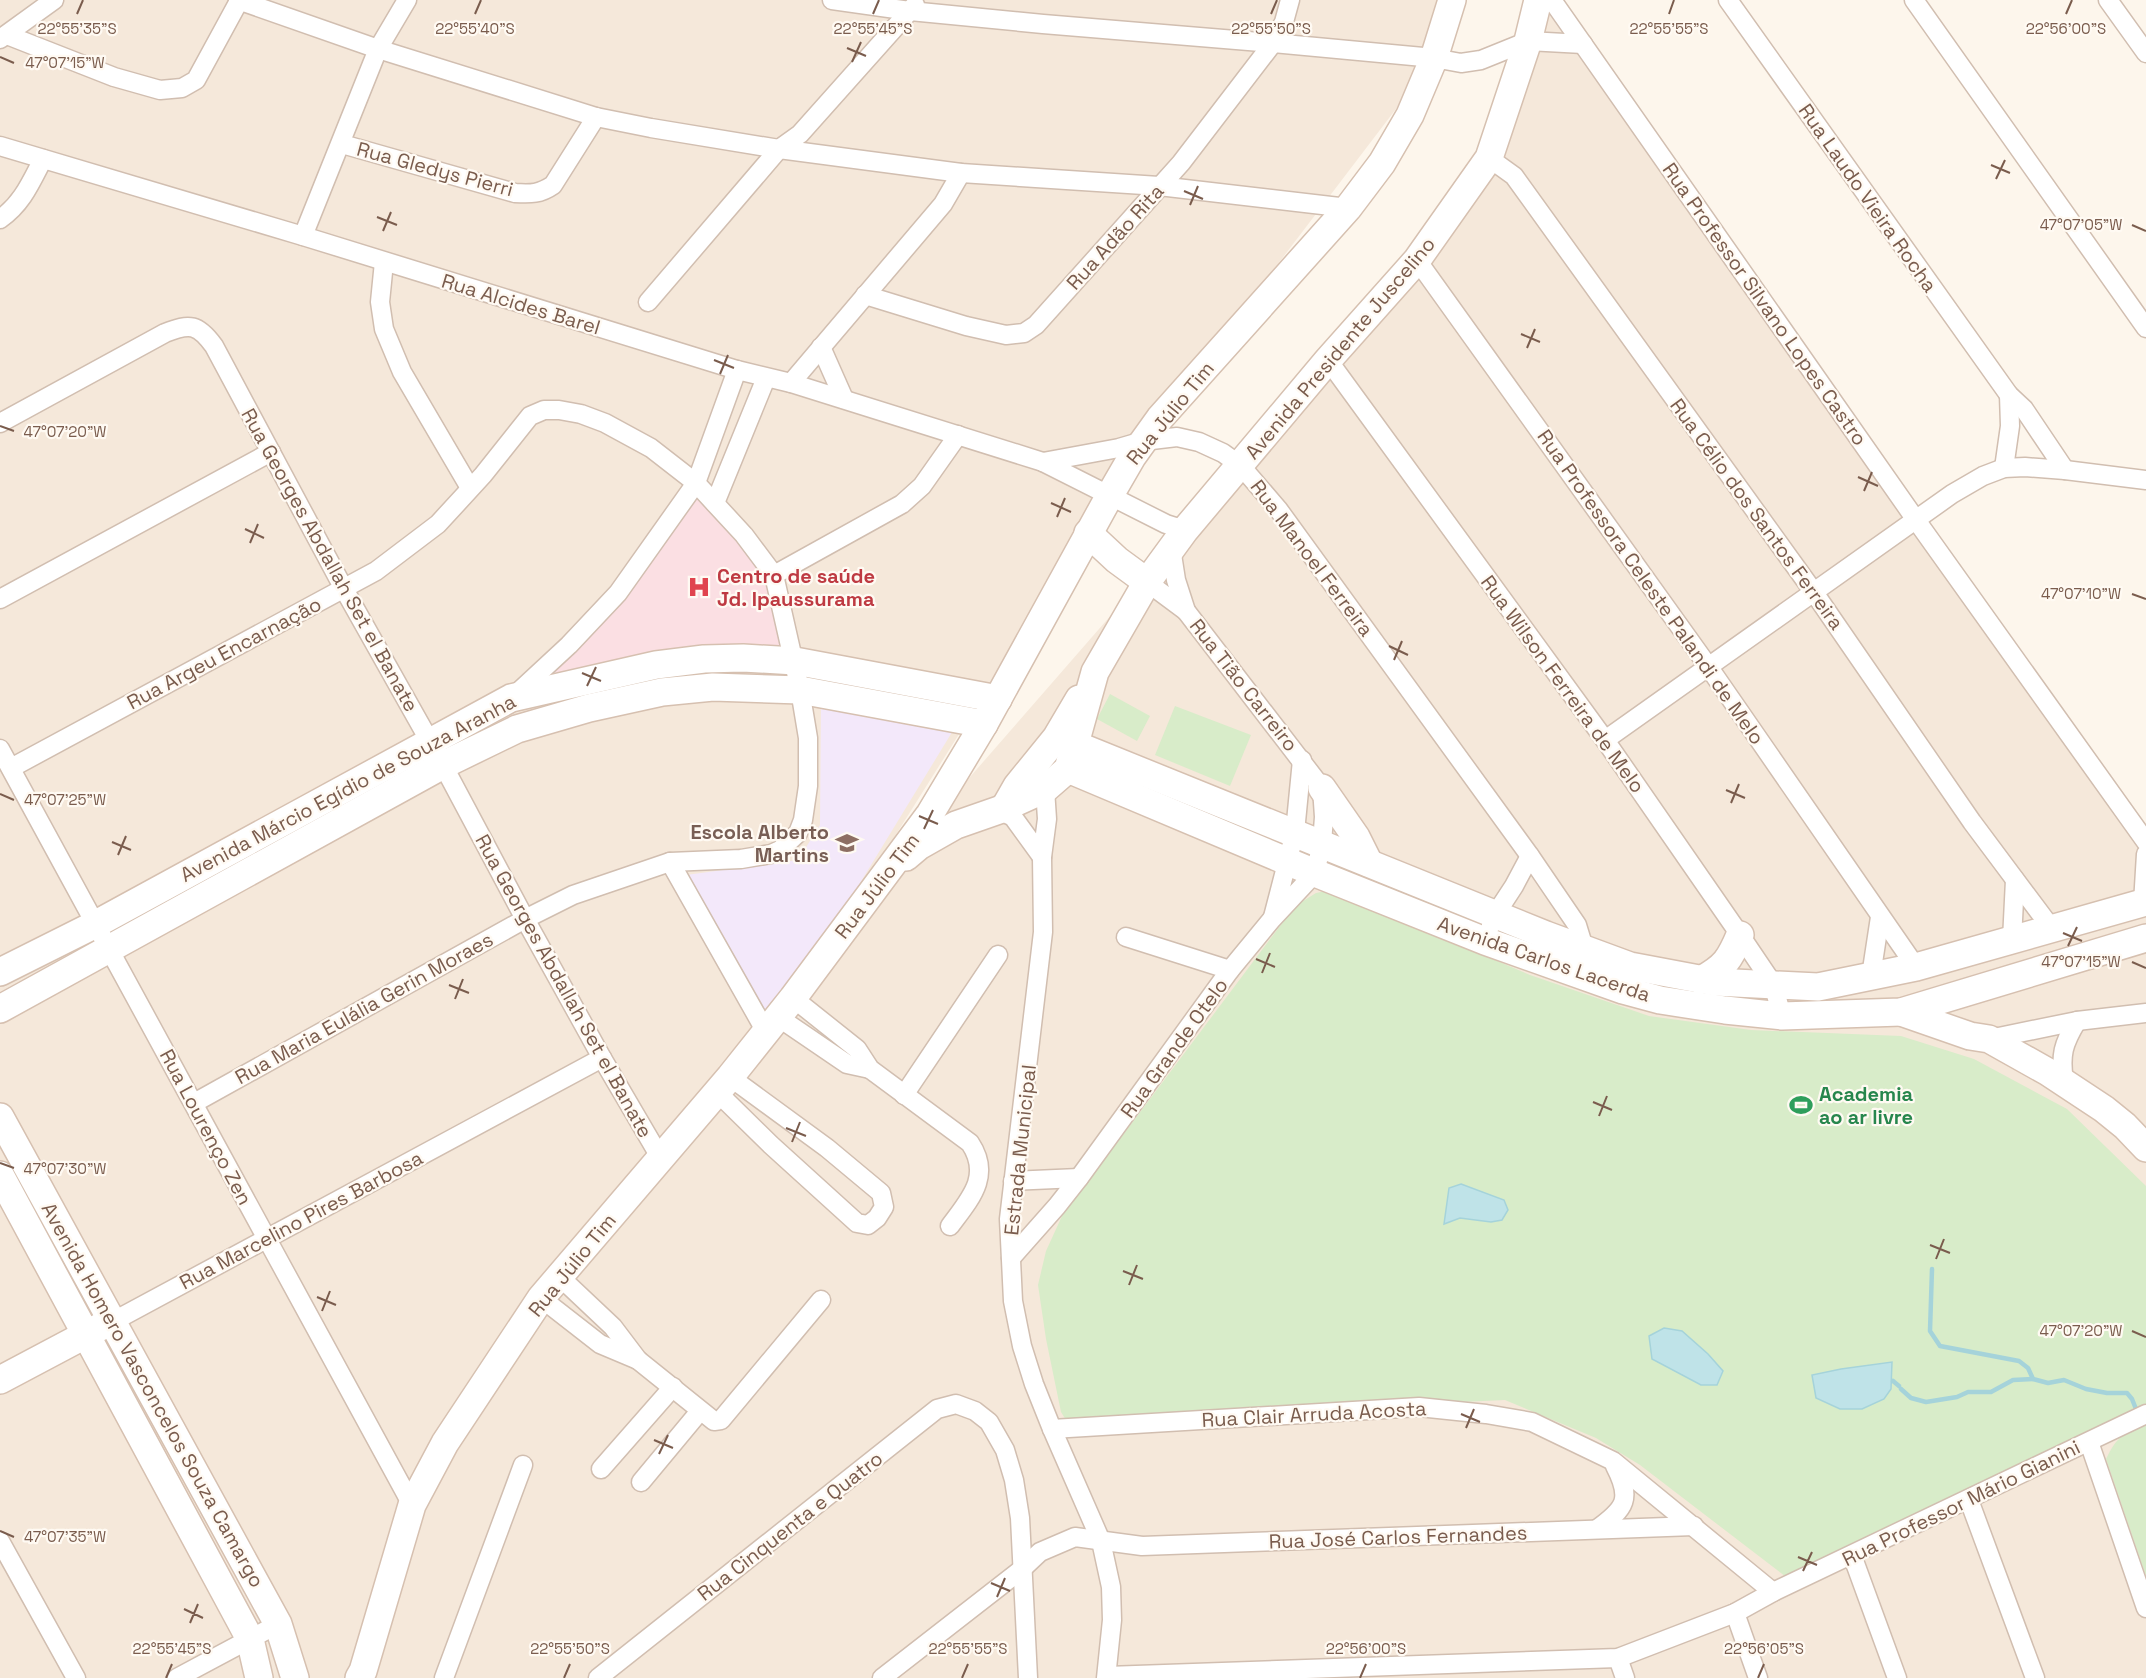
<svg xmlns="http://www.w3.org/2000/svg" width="2146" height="1678" font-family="'Space Grotesk',sans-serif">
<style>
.residential{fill:#f5e8da}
.education{fill:#f3e8fa}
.medical{fill:#fbdfe3}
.green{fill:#d8ecc9}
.water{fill:#bfe3e8;stroke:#a5d3da;stroke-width:1.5}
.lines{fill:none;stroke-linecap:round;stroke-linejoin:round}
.stream{stroke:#a5d3da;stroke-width:4.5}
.street-casing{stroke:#d1beb0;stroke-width:21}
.secondary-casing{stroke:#d6c0b0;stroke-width:30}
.street{stroke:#fff;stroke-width:18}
.secondary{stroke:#fff;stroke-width:27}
.ticks{fill:none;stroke:#7a5c4d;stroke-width:2}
.labels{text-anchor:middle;stroke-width:4.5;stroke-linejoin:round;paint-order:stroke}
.street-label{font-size:20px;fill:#7a5c4d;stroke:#fffaf3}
.health-label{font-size:20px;font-weight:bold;fill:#be3a42;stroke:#fffaf3;text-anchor:start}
.education-label{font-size:20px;font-weight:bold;fill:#785e54;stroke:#fffaf3;text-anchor:end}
.leisure-label{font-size:20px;font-weight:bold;fill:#27864d;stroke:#fffaf3;text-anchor:start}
.ticks-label{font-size:15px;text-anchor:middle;fill:#7a5c4d;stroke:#fffaf3;stroke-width:4.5;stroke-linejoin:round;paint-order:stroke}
</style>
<rect width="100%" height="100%" fill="#fdf6ec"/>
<polygon class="residential" points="0,0 1462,0 1434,59 1143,441 826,946 889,870 1241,466 1489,158 1552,0 2146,824 2146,1678 0,1678"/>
<polygon class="education" points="821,703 957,724 857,888 790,985 762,1016 686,875 798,860 820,825"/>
<polygon class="medical" points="697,487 768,574 790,656 520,693 617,600"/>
<g class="green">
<polygon points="1110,694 1150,716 1137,741 1097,719"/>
<polygon points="1175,706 1251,735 1230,786 1155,755"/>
<polygon points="1331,890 1530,975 1649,1016 1751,1030 1901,1036 1974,1059 2067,1109 2146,1186 2146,1407 1790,1580 1640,1465 1596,1438 1505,1400 1066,1420 1061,1412 1046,1339 1038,1285 1046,1251 1062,1216 1295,906 1316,893"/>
<path d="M 2146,1424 L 2146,1576 L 2106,1459 C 2117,1436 2124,1433 2146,1424 Z"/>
</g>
<g class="water">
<polygon points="1461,1184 1504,1200 1508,1210 1502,1220 1491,1222 1460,1218 1444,1224 1449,1188"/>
<polygon points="1664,1328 1682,1331 1708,1354 1723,1371 1717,1385 1701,1385 1652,1359 1649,1336"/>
<polygon points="1892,1362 1891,1389 1884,1399 1862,1409 1840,1409 1816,1398 1812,1375 1841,1369"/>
</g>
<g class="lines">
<g class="stream">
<polyline points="1932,1269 1930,1331 1940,1346 2019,1361 2028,1368 2033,1379 2048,1383 2064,1380 2086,1389 2107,1393 2127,1393 2132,1399 2136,1409"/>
<polyline points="1893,1381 1899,1386"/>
<polyline points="1901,1389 1911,1398 1926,1402 1957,1397 1968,1392 1991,1392 2013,1380 2033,1379"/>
</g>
<g class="street-casing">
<g id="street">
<polyline points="238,0 378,49 596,117 651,128 779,149 961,173 1159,186 1348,208"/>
<polyline points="832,0 910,11 1043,24 1273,43 1434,58 1461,63 1481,60 1528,41 1583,44"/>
<polyline points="1552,0 1916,520 2146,842"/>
<polyline points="1728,0 2009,395 2024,409 2065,470"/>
<polyline points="1914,0 2146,328"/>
<polyline points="2108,0 2146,53"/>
<polyline points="7,35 114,77 160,90 182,88 196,80 239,1"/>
<polyline points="0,39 54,0"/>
<path d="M 342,144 L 515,193 C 531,194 540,194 553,185 L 596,117"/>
<polyline points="0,146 303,236 737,370 791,383 1043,462 1166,524 1185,530"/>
<polyline points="1489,158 1514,176 1813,591 1972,822 2052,929"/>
<path d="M 0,219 C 22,204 31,182 43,159"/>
<polyline points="303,236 378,49 407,0"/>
<polyline points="1417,260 1708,666 1916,967"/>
<polyline points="384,262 380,302 384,329 402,372 470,488"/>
<polyline points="865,295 966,326 1006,335 1024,333 1036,325 1181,163 1273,43 1284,22 1290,0"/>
<polyline points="648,302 779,149 800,134 915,5"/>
<polyline points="821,347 844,399"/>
<polyline points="1328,360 1605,740 1740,935 1773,984 1782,1016"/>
<polyline points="791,383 943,204 961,173"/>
<path d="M 0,423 L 165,333 C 190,323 198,324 214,346 L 344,589 L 443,765 L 525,919 L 602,1058 L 660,1157"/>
<polyline points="1043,462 1119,448 1143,441 1177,437 1199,442 1223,453 1241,466 1278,509 1530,856 1577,925 1584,948 1581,955"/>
<polyline points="2004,468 2010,426 2009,395"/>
<polyline points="715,503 766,378"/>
<polyline points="774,575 902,504 922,486 958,435"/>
<polyline points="1147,582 1186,611"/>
<polyline points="0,599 271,452"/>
<polyline points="515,695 569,645 618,593 696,483 737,370"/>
<polyline points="1605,740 1952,494 1983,476 2004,468 2025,467 2065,470 2146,480"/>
<polyline points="0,749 412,1505"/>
<polyline points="11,768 376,571 438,524 483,475 530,416 544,410 559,410 581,414 605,423 651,448 696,483 744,535 774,575 800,690 808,738 808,786 803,820 798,833 780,850 771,854 741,859 670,862 573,895 525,919 194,1103"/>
<polyline points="1045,789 1047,819 1042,857 1043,932 1009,1219 1013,1301 1022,1346 1034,1384 1052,1429 1101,1541 1111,1587 1112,1620 1106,1678"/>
<polyline points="999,810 1013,817 1042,857"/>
<polyline points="670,862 766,1032"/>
<polyline points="2143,903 2146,854"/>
<polyline points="1273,917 1295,832 1302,760"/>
<polyline points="1491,925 1495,915 1514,886 1530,856"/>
<polyline points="1126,937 1230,970"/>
<polyline points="2012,940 2015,880"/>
<polyline points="1871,976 1880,917"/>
<path d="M 793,998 L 857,1049 L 870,1069 L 970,1143 C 992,1176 970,1199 950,1226"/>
<polyline points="778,1017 847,1064 870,1069"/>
<polyline points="1989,1039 2077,1021 2146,1013"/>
<path d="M 2064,1082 C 2060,1055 2063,1044 2077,1021"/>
<polyline points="717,1092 771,1145 857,1223 868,1225 877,1218 884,1207 881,1193 827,1148 730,1077"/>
<polyline points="904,1095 998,955"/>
<polyline points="1013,1181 1079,1178"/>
<polyline points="1011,1258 1057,1206 1079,1178 1230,970 1272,919 1315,873 1322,843 1324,817 1322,788 1186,611 1176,580 1171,548"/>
<polyline points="560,1277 613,1327 638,1360 714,1421 721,1420 821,1300"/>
<polyline points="541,1298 600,1344 638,1360"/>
<polyline points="112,1322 602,1058"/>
<polyline points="1052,1429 1419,1407 1486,1414 1532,1422 1613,1461 1773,1592"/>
<polyline points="2089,1442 2146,1608"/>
<polyline points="601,1469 673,1387"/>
<polyline points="641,1482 700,1411"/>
<polyline points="1969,1500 2035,1678"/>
<path d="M 1597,1529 C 1626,1508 1632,1499 1615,1466"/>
<polyline points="0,1541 76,1678"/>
<polyline points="1852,1555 1897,1678"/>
<polyline points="1735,1613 1758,1678"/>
<polyline points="1618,1658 1625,1678"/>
<polyline points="1107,1676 1618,1658 1735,1613 1773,1592 2146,1414"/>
<polyline points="177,1678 278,1624"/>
<polyline points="444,1678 523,1465"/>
<polyline points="598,1678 937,1409 956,1404 975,1411 989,1422 1005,1450 1014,1480 1020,1518 1028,1678"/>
<polyline points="882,1678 1022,1569 1040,1552 1075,1537 1142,1546 1694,1526"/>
</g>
</g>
<g class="secondary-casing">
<g id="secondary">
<polyline points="1088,533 1117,560 1147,582"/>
<polyline points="1076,745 1546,935 1630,966 1715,982 1818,987 1916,967 2146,902"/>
<polyline points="1068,769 1315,873 1485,941 1623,990 1660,1000 1725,1010 1782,1016 1901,1012 2146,938"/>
<polyline points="1322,788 1356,837 1369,863"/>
<polyline points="1005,807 1017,786 1056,738 1079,699"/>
<polyline points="906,857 919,846 956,825 999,810 1045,789 1068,769 1095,672 1147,582 1185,530 1328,360 1417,260 1489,158 1528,41 1538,0"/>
<polyline points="0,972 96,924 511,698 656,665 704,659 743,658 795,661 998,699"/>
<path d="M 1701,980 C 1725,967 1730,959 1740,935"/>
<polyline points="0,1009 443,765 517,729 589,708 662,692 713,687 800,690 984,724"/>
<polyline points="1901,1012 1970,1036 1989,1039 2048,1072 2104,1109 2125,1126 2146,1148"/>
<polyline points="0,1117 278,1624 295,1678"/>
<polyline points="0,1175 250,1639 259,1678"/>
<polyline points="0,1380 100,1327"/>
<polyline points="359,1678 363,1671 412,1505 445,1443 541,1298 730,1077 793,998 930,814 984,724 1110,495 1132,457 1160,418 1348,208 1382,163 1410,115 1434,58 1452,0"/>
</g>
</g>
<use href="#street" class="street"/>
<use href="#secondary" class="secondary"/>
</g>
<path class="ticks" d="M 77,14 L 83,0M 475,14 L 481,0M 873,14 L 879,0M 1271,14 L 1277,0M 1669,14 L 1674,0M 2066,14 L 2072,0M 847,48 L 866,56M 0,57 L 14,63M 852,62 L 861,42M 1991,165 L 2010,173M 1996,179 L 2005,160M 1184,191 L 1203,199M 1190,205 L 1198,186M 377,217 L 397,225M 2132,225 L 2146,231M 383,231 L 391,212M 1521,334 L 1540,342M 1527,348 L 1535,329M 714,360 L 734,368M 720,374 L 728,355M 0,426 L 14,431M 1858,477 L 1878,486M 1864,491 L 1872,472M 1051,503 L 1071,512M 1057,517 L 1065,498M 245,529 L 264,538M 250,543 L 258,524M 2132,594 L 2146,599M 1389,646 L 1408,655M 1394,660 L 1402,641M 582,673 L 601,681M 587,686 L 596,667M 1726,790 L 1745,798M 0,794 L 14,800M 1731,803 L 1739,784M 919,816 L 938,824M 924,829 L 933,810M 112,842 L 131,850M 118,855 L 126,836M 2063,933 L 2082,941M 2068,946 L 2077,927M 1256,959 L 1275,967M 2132,962 L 2146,968M 1262,973 L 1270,953M 449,985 L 469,993M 455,999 L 463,979M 1593,1102 L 1612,1110M 1599,1116 L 1607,1096M 786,1128 L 806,1136M 792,1142 L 800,1122M 0,1163 L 14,1168M 1930,1245 L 1950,1253M 1936,1259 L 1944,1239M 1123,1271 L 1143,1279M 1129,1285 L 1137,1265M 317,1297 L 336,1305M 322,1311 L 330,1291M 2132,1331 L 2146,1337M 1461,1414 L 1480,1422M 1466,1428 L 1474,1409M 654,1440 L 673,1448M 659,1454 L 668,1435M 0,1531 L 14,1537M 1798,1557 L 1817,1565M 1803,1571 L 1812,1552M 991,1583 L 1010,1591M 997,1597 L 1005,1578M 184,1609 L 203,1618M 190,1623 L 198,1604M 166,1678 L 172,1664M 564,1678 L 570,1664M 962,1678 L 968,1664M 1360,1678 L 1366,1664M 1758,1678 L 1764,1664"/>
<defs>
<g id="hospital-bare" transform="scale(1.8)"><path d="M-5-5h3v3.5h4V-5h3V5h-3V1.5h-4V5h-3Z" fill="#e0444e" stroke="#fffaf3" stroke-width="2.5" paint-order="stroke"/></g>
<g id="school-bare" transform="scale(1.8)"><path d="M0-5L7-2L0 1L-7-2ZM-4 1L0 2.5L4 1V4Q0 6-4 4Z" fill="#8d6e63" stroke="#fffaf3" stroke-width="2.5" paint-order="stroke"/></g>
<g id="stadium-bare" transform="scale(1.8)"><path d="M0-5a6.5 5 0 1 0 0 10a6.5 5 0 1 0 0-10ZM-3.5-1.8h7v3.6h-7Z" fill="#2e9e5b" stroke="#fffaf3" stroke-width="2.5" paint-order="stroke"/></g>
</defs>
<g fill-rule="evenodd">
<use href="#hospital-bare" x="699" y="587"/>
<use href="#school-bare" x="847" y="843"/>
<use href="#stadium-bare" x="1801" y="1105"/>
</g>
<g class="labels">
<g class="street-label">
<text transform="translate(435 169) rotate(15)" y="7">Rua Gledys Pierri</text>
<text transform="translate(1868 198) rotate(55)" y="7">Rua Laudo Vieira Rocha</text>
<text transform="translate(1115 237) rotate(-48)" y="7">Rua Adão Rita</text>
<text transform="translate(521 304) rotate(17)" y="7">Rua Alcides Barel</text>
<text transform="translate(1765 304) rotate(55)" y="7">Rua Professor Silvano Lopes Castro</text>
<text transform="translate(1340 348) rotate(-50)" y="7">Avenida Presidente Juscelino</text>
<text transform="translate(1170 413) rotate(-51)" y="7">Rua Júlio Tim</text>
<text transform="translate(1757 514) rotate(54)" y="7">Rua Célio dos Santos Ferreira</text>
<text transform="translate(1312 558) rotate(53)" y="7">Rua Manoel Ferreira</text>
<text transform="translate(330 560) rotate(61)" y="7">Rua Georges Abdallah Set el Banate</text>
<text transform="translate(1651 587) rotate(55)" y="7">Rua Professora Celeste Palandi de Melo</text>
<text transform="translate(224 653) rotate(-28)" y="7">Rua Argeu Encarnação</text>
<text transform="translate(1563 684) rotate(54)" y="7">Rua Wilson Ferreira de Melo</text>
<text transform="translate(1244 685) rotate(52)" y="7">Rua Tião Carreiro</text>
<text transform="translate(348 788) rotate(-28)" y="7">Avenida Márcio Egídio de Souza Aranha</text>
<text transform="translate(877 886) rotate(-53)" y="7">Rua Júlio Tim</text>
<text transform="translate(1544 959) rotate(19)" y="7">Avenida Carlos Lacerda</text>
<text transform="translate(564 986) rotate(61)" y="7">Rua Georges Abdallah Set el Banate</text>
<text transform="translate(364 1008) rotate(-29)" y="7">Rua Maria Eulália Gerin Moraes</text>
<text transform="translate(1174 1048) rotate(-54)" y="7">Rua Grande Otelo</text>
<text transform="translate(206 1127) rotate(62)" y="7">Rua Lourenço Zen</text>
<text transform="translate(1020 1150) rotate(-84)" y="7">Estrada Municipal</text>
<text transform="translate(301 1220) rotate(-28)" y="7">Rua Marcelino Pires Barbosa</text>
<text transform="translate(572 1265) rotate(-51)" y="7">Rua Júlio Tim</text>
<text transform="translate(153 1395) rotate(61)" y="7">Avenida Homero Vasconcelos Souza Camargo</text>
<text transform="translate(1314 1414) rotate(-3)" y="7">Rua Clair Arruda Acosta</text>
<text transform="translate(1961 1503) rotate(-26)" y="7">Rua Professor Mário Gianini</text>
<text transform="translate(790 1526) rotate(-38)" y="7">Rua Cinquenta e Quatro</text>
<text transform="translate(1398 1537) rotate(-2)" y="7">Rua José Carlos Fernandes</text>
</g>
<g class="health-label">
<text x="717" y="583">Centro de saúde<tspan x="717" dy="23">Jd. Ipaussurama</tspan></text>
</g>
<g class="education-label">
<text x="829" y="839">Escola Alberto<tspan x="829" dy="23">Martins</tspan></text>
</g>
<g class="leisure-label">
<text x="1819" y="1101">Academia<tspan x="1819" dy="23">ao ar livre</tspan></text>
</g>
</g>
<g class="ticks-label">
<text x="77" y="34">22°55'35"S</text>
<text x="475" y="34">22°55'40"S</text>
<text x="873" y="34">22°55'45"S</text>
<text x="1271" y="34">22°55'50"S</text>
<text x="1669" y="34">22°55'55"S</text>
<text x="2066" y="34">22°56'00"S</text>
<text x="65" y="68">47°07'15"W</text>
<text x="2081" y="230">47°07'05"W</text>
<text x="65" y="437">47°07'20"W</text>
<text x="2081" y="599">47°07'10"W</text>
<text x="65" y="805">47°07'25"W</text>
<text x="2081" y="967">47°07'15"W</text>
<text x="65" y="1174">47°07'30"W</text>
<text x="2081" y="1336">47°07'20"W</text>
<text x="65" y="1542">47°07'35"W</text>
<text x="172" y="1654">22°55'45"S</text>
<text x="570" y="1654">22°55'50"S</text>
<text x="968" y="1654">22°55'55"S</text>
<text x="1366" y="1654">22°56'00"S</text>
<text x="1764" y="1654">22°56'05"S</text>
</g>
</svg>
